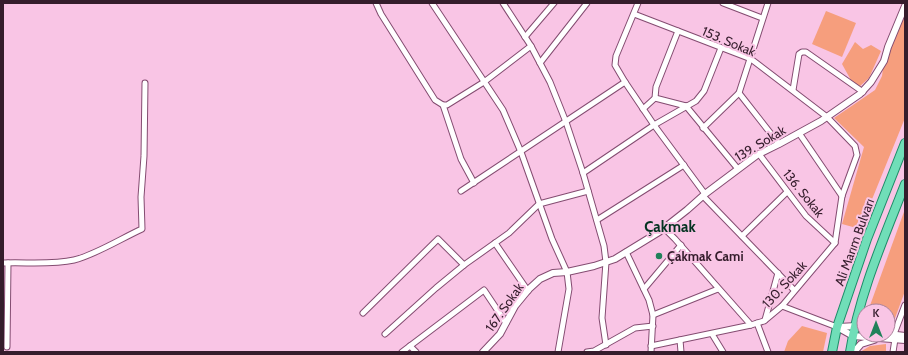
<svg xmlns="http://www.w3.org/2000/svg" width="908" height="355" font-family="Cabin,sans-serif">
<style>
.green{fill:#f69e7d}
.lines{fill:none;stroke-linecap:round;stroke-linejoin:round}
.minor-casing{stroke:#844c71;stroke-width:7}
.tertiary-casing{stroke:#844c71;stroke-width:8}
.primary-casing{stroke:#1d8c68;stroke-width:10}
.minor{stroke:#fff;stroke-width:5}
.tertiary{stroke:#fff;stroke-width:6}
.primary{stroke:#70deb8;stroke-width:8}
.poi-dot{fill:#20815a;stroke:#f9c5e5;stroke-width:1.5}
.labels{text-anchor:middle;stroke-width:4;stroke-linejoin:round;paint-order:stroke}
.street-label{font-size:13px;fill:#351d2c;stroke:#f9c5e5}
.poi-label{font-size:13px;font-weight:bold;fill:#351d2c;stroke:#f9c5e5;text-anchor:start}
.quarter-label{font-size:15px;font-weight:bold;fill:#043321;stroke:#f9c5e5}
</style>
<rect width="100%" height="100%" fill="#f9c5e5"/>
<g class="green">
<polygon points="826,11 856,23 842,57 812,44"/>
<polygon points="905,16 905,118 860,229 842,224 864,147 834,118 875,90 882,76 884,61"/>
<polygon points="855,42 863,49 871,45 881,51 869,78 859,87 852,82 842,64"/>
<polygon points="905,209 905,291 891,329 888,328 888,311 868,311"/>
<polygon points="802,326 827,333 823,352 784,352 788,341"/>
<polygon points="886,344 886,352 860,352 870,346"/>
</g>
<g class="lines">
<g class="minor-casing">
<g id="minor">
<polyline points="376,3 381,14 435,100 443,105 447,105 484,82 531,46"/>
<polyline points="432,3 503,110 521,152 552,239 567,272 569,289 558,352"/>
<polyline points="503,3 531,46 550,82 566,122 583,173 604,246 606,262 602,318 606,345"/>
<polyline points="638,3 616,56 615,65 625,82 654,125 705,194"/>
<polyline points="723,3 762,18"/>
<polyline points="634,14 751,59 827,117 855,146 857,155 842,196 835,243 782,306 764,321 751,325 651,346"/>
<polyline points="525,37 554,3"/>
<polyline points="540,63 587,3"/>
<polyline points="793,90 799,54 802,52 806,52 863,92"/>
<polyline points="739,93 779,144"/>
<polyline points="655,98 686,106"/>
<polyline points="443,105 461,159 474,183"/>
<polyline points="686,106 738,169"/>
<polyline points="643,109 655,98 656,87 678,31"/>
<polyline points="703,128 739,93 768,3"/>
<polyline points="799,133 842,196"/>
<polyline points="759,154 806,216 835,243"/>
<polyline points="583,173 654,125 696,101 704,91 721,48"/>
<polyline points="461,191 625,82"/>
<polyline points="703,196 794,290"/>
<polyline points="597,220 684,165"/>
<polyline points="664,228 675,239 751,325"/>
<polyline points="742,236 787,192"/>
<polyline points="495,243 528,291"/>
<polyline points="626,252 649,300 653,315 651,352"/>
<path d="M 3,263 C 26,262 52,265 74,260 C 95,255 122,238 142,229 L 141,197 L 144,156 L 145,83"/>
<polyline points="644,289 681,245"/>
<polyline points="782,306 837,327"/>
<polyline points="363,313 438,239 464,265"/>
<polyline points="653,315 718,289"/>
<polyline points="765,320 778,273"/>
<polyline points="757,323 768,352"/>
<polyline points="385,334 436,288 464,265 509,233 539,204 588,191"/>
<polyline points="712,334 723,352"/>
<polyline points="894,334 905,305"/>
<polyline points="680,340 681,352"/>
<polyline points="410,346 416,352"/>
<polyline points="7,347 8,263"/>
<polyline points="402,352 484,290 506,323"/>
<polyline points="587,352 594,351 635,328 653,326"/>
<polyline points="893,352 895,339"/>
</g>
</g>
<g class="tertiary-casing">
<g id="tertiary">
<polyline points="861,308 864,319"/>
<polyline points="837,327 853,336 905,340"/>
<polyline points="839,327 856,326 864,329"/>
<polyline points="888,334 905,336"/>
<polyline points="483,352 500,334 515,306 529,289 540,279 553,273 567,272 594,266 615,259 659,232 687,210 705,194 757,155 779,144 821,121 860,94 871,82 884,61 888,47 905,6"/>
<polyline points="854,352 861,344 874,340"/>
</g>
</g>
<g class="primary-casing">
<g id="primary">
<polyline points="832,352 837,327 867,239 905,143"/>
<path d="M 850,352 C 859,294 884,238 905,184"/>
</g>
</g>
<use href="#minor" class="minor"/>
<use href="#tertiary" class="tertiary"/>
<use href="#primary" class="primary"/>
</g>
<circle class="poi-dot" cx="659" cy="256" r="4"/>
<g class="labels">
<g class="street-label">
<text transform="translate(729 41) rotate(23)" y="5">153. Sokak</text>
<text transform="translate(760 143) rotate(-31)" y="5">139. Sokak</text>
<text transform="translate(804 193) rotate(51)" y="5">136. Sokak</text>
<text transform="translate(854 242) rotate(-70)" y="5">Ali Marım Bulvarı</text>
<text transform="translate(784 284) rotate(-47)" y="5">130. Sokak</text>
<text transform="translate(504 307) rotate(-55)" y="5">167. Sokak</text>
</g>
<g class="poi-label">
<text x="667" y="261">Çakmak Cami</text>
</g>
<g class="quarter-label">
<text x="670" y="232">Çakmak</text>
</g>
</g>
<rect width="908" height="355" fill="none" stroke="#351d2c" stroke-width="8"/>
<g transform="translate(876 323)"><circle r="19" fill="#f9c5e5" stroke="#ab829b"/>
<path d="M0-3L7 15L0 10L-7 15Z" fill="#20815a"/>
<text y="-6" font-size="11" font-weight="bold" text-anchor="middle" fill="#351d2c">K</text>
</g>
</svg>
